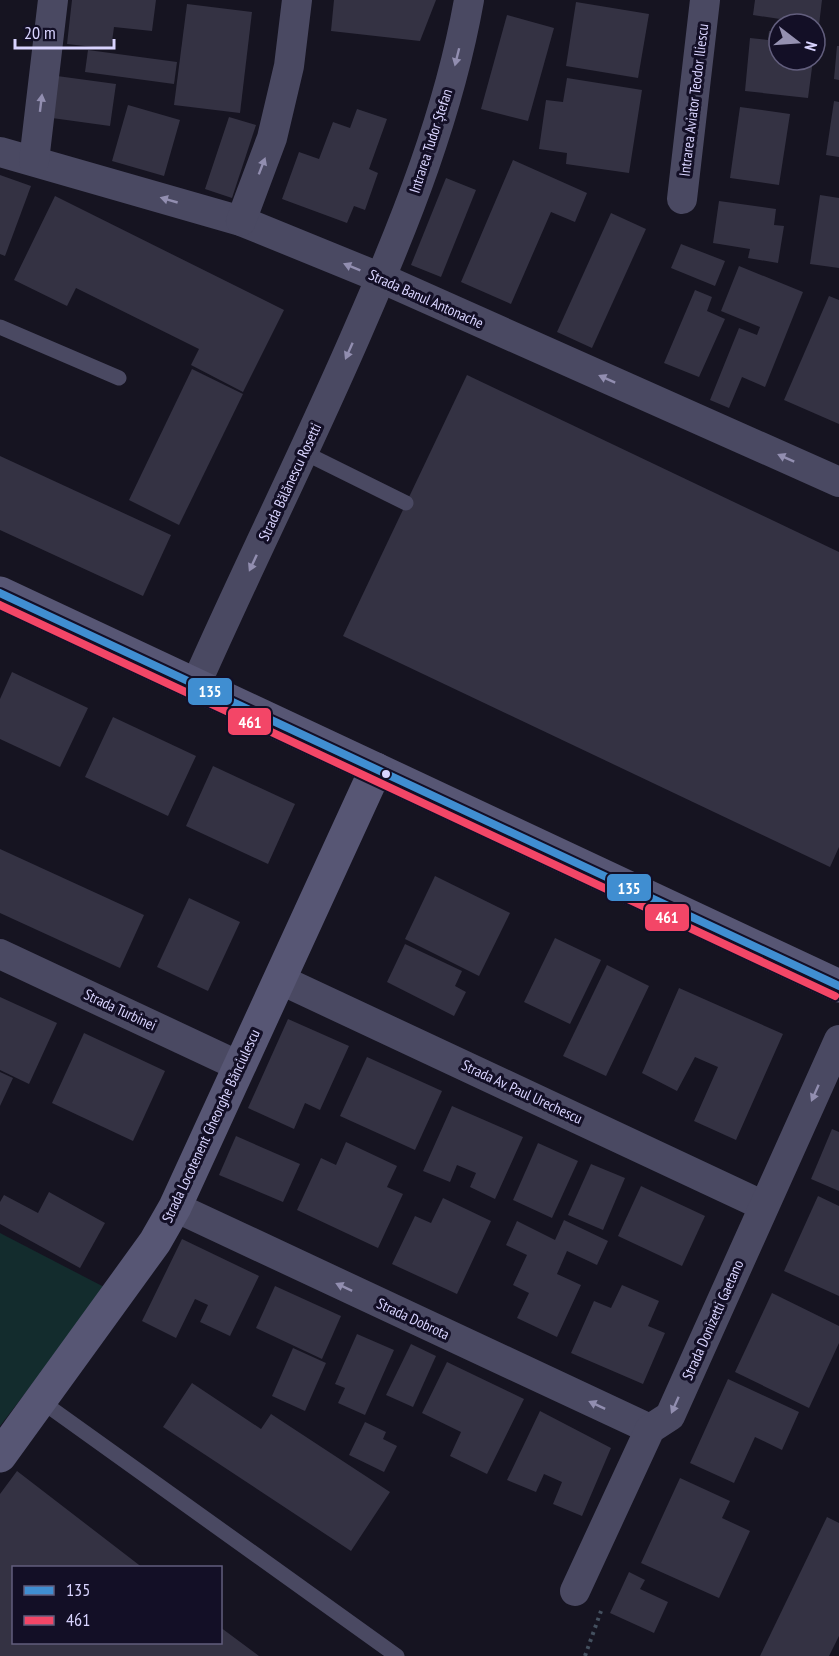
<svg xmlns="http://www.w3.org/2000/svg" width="839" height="1656" font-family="'PT Sans Narrow',sans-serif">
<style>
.green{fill:#132c2d}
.building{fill:#343243}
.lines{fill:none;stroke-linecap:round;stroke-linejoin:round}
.path{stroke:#44505f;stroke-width:4;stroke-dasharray:3 4.5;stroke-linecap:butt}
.lane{stroke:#4a4962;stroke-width:15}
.street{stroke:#4a4962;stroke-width:30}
.secondary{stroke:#575674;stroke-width:33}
.bus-1-casing{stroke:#130f26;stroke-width:12}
.bus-2-casing{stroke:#130f26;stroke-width:12}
.bus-1{stroke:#408ed1;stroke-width:8}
.bus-2{stroke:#f34667;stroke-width:8}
.oneway{fill:#928eb0}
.bus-dot{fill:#d9d4ff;stroke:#130f26;stroke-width:2}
.labels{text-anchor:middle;stroke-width:6;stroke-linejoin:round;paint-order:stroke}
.street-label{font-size:15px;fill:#d9d4ff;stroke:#130f26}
.line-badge{stroke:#130f26;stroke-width:2}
.badge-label{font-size:16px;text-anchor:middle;font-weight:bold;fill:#fff}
</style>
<rect width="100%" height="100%" fill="#161421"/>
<polygon class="green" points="0,1233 106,1288 0,1426"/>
<g class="building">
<polygon points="72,0 156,0 152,31 114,27 111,49 67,44"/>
<polygon points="334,0 436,0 420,41 331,31"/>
<polygon points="755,0 822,0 819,25 753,15"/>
<polygon points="576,2 649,14 638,78 566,66"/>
<polygon points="187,4 252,12 240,113 174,105"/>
<polygon points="507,15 554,28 528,121 481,109"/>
<polygon points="769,31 779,32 779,60 813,60 808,98 745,91 750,38 768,40"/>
<polygon points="837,46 839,46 839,80 834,79"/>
<polygon points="88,50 177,62 174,84 85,72"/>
<polygon points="57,76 116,84 110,126 52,118"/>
<polygon points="567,78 642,90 629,173 566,164 567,153 539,149 546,100 563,102"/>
<polygon points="834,101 839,102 839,157 826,155"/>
<polygon points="128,105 180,120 164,176 112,161"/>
<polygon points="740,107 790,114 779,185 730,178"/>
<polygon points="357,109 387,119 369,169 378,173 365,210 354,206 347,223 282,199 299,152 319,159 333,122 350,128"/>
<polygon points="229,117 256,125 232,198 205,189"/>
<polygon points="513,160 587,193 575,222 551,212 511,304 461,282"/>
<polygon points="0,175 31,186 5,256 0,254"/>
<polygon points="446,178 476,190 441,277 411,265"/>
<polygon points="820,195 839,198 839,268 810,264"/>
<polygon points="55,196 284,310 243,392 191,365 199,349 76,288 67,306 14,280"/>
<polygon points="719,201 776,209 774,225 784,226 778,263 748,258 750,249 713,243"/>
<polygon points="611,213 646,229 592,348 557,332"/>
<polygon points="681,244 725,261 715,286 671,268"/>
<polygon points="739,266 803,292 765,387 742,377 729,408 710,400 739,328 757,335 760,327 721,311"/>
<polygon points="695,290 712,297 707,311 725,319 699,377 664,363"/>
<polygon points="829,296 839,300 839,424 784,400"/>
<polygon points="192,369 243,394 179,525 129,500"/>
<polygon points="467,375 839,552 839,847 830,867 343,636"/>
<polygon points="0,456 171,535 143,596 0,530"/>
<polygon points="12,672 88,708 60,767 0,739 0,699"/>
<polygon points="113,717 196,756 168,816 85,777"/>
<polygon points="213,766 295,804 268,864 186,826"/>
<polygon points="0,849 144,915 120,968 0,913"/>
<polygon points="435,876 510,913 479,976 405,939"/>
<polygon points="189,898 240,922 208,991 157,967"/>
<polygon points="555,938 601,960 570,1024 524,1002"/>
<polygon points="405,944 462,971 455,986 466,992 454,1016 387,982"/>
<polygon points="607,965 649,986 606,1076 563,1056"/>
<polygon points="679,988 783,1034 736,1140 694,1121 718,1067 695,1057 677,1091 642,1073"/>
<polygon points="0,997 57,1023 29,1084 0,1070"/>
<polygon points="288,1019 349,1046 320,1110 305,1103 294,1129 248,1108"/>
<polygon points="84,1033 165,1071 133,1141 52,1103"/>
<polygon points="367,1057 442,1091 415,1150 340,1116"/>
<polygon points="0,1072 13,1078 0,1106"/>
<polygon points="452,1106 523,1137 495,1199 470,1187 476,1173 457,1165 450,1182 423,1171"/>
<polygon points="832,1129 839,1132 839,1191 811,1179"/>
<polygon points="236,1136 300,1164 283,1202 219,1175"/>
<polygon points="346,1142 397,1166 387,1187 403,1194 378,1248 297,1210 321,1158 336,1165"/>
<polygon points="538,1143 578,1161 552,1218 513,1200"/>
<polygon points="591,1164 625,1178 603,1230 568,1215"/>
<polygon points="641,1186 705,1216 682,1266 618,1236"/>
<polygon points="49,1192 105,1223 80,1268 0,1224 0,1202 4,1195 38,1213"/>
<polygon points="818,1196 839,1206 839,1296 784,1271"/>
<polygon points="443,1198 491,1221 457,1294 392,1264 415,1216 431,1223"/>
<polygon points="564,1220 608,1241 597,1265 567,1251 557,1274 581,1285 557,1337 517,1318 529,1293 513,1285 527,1255 506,1245 517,1221 555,1240"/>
<polygon points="182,1239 259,1276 230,1336 200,1322 208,1305 195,1299 176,1338 142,1321"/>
<polygon points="622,1285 659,1301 648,1326 665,1333 643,1384 571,1353 594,1301 611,1308"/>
<polygon points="275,1286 341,1316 322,1359 256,1328"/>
<polygon points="772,1293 839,1326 839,1343 809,1408 735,1372"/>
<polygon points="357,1334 394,1350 365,1415 338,1403 345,1388 335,1384"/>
<polygon points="411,1344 436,1356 413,1407 386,1395"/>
<polygon points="293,1348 326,1363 305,1411 272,1396"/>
<polygon points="447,1362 524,1399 487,1474 450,1456 461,1432 422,1413"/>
<polygon points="728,1379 799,1412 782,1450 755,1437 734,1483 690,1463"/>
<polygon points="192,1383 261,1429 271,1414 390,1492 351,1551 163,1427"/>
<polygon points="540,1411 611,1448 582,1516 553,1504 562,1482 544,1474 536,1492 507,1480"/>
<polygon points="365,1422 386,1432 383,1439 397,1446 384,1472 349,1455"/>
<polygon points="17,1471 143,1568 14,1568 14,1642 220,1642 220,1627 259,1656 0,1656 0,1494"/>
<polygon points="680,1478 730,1501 722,1518 750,1531 719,1598 641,1563"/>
<polygon points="827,1517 839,1523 839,1636 829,1656 760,1656"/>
<polygon points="629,1572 645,1580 640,1589 668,1602 654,1633 610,1613"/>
</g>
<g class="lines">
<polyline class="path" points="585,1656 601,1611"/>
<g class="lane">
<polyline points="0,327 119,378"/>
<polyline points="305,453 406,503"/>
<polyline points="41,1401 397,1656"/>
</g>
<g class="street">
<polyline points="0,152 241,221 381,278 839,482"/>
<polyline points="34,161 53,0"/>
<polyline points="682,199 705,0"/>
<polyline points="241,221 272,138 289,66 297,0"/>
<path d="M 196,684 C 249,564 308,447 360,326 C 406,221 449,113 469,0"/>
<polyline points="0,954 239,1066"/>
<polyline points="279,979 764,1206"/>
<polyline points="175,1207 650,1429"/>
<polyline points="575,1591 650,1429 670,1416 839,1040"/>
</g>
<g class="secondary">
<polyline points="0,593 839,986"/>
<polyline points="0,1456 155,1242 175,1207 376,769"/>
</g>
<g class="bus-1-casing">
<polyline id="bus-1" points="0,593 839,986"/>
</g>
<g class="bus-2-casing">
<polyline id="bus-2" points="0,605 835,996"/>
</g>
<use href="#bus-1" class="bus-1"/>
<use href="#bus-2" class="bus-2"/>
</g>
<defs><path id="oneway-solid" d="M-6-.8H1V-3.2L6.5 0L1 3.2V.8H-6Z" transform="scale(1.5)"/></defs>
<g class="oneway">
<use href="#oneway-solid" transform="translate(457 57) rotate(104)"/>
<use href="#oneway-solid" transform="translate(41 103) rotate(-83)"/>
<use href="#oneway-solid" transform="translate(262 166) rotate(-69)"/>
<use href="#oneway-solid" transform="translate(169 200) rotate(-164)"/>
<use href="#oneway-solid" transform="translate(352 267) rotate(-158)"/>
<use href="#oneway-solid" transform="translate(349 351) rotate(114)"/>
<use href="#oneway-solid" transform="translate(607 379) rotate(-156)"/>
<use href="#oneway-solid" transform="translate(786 458) rotate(-156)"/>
<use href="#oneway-solid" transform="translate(253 563) rotate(115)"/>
<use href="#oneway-solid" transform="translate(815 1093) rotate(114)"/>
<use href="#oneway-solid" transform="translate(344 1287) rotate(-155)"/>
<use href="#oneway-solid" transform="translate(597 1405) rotate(-155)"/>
<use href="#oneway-solid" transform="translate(675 1405) rotate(114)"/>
</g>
<circle class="bus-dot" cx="386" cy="774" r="5"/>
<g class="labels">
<g class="street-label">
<text transform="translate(694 100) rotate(-83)" y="5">Intrarea Aviator Teodor Iliescu</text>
<text transform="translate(431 141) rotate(-72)" y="5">Intrarea Tudor Ștefan</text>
<text transform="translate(426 299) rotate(24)" y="5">Strada Banul Antonache</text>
<text transform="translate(290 482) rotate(-65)" y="5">Strada Bălănescu Rosetti</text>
<text transform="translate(120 1010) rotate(25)" y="5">Strada Turbinei</text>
<text transform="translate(522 1092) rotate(25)" y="5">Strada Av. Paul Urechescu</text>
<text transform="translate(211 1126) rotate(-65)" y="5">Strada Locotenent Gheorghe Bănciulescu</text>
<text transform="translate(413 1319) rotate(25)" y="5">Strada Dobrota</text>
<text transform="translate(713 1320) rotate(-66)" y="5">Strada Donizetti Gaetano</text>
</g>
</g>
<g class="line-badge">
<rect x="187" y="677" width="46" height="29" rx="6" fill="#408ed1"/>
<rect x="227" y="707" width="45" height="29" rx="6" fill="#f34667"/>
<rect x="606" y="873" width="46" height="29" rx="6" fill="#408ed1"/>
<rect x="644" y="903" width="46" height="29" rx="6" fill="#f34667"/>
</g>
<g class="badge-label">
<text x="210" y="697">135</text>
<text x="250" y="728">461</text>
<text x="629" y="894">135</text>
<text x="667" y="923">461</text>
</g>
<rect x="12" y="1566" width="210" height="78" fill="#130f26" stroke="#625e7d" stroke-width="1.5"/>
<rect x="24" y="1586" width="30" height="9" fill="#408ed1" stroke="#625e7d" stroke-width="1.5"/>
<text x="66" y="1596" font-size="18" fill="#d9d4ff">135</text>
<rect x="24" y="1616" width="30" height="9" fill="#f34667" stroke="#625e7d" stroke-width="1.5"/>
<text x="66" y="1626" font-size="18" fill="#d9d4ff">461</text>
<g transform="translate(797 42) rotate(107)"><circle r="28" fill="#130f26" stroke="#625e7d" stroke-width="1.5"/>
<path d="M0-4.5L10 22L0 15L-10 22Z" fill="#9591b1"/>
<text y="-9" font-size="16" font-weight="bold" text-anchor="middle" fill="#d9d4ff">N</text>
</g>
<path d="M15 39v9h99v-9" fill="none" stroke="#d9d4ff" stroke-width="3"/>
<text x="24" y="39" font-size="18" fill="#d9d4ff" stroke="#130f26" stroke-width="4.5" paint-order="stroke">20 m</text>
</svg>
